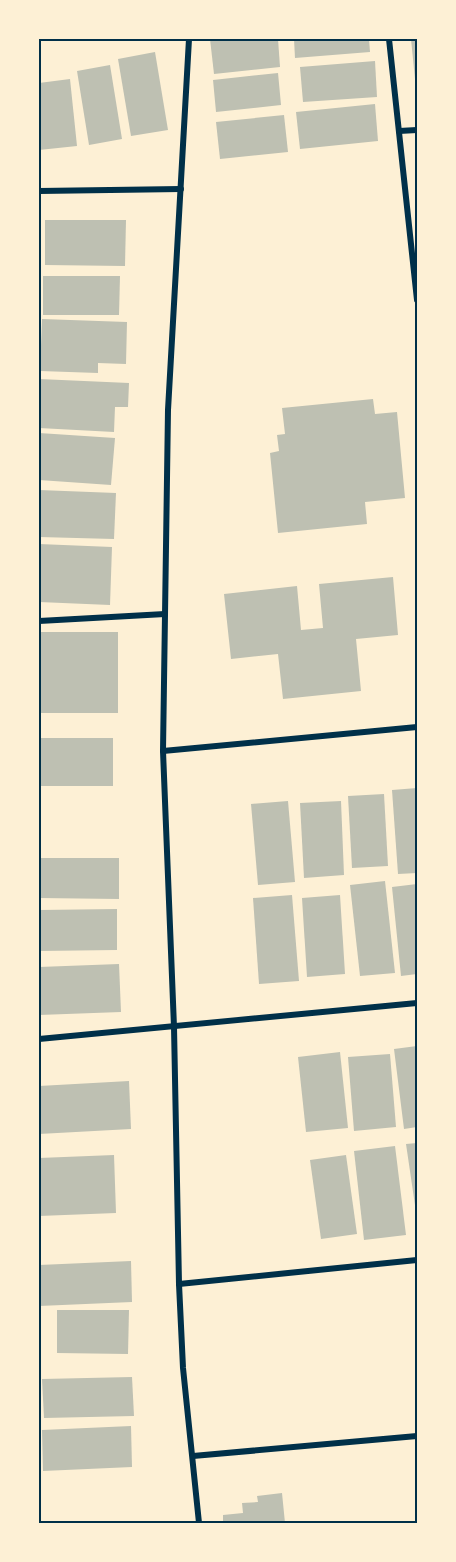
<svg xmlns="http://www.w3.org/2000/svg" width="456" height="1562" font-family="'Space Grotesk',sans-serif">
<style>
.building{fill:#bec0b2}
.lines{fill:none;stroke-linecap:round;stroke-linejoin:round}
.minor{stroke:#003049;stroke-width:6}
.neatline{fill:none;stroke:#003049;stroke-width:2}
</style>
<rect width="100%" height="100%" fill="#fdf0d5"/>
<g class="building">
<polygon points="210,39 278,39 280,67 214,74"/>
<polygon points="294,39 369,39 370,52 295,58"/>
<polygon points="411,39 417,39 417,79 415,79"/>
<polygon points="155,52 168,130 131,136 118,59"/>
<polygon points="375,61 377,97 303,102 300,67"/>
<polygon points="110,65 122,139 89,145 77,71"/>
<polygon points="278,73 281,105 216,112 213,80"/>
<polygon points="70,79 77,146 39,150 39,83"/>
<polygon points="375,104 378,141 300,149 296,112"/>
<polygon points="284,115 288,152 220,159 216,122"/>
<polygon points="45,220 126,220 125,266 45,265"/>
<polygon points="43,276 120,276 119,315 43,315"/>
<polygon points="42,319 127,322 126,364 98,363 98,373 40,371"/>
<polygon points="39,379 129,383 128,407 115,407 114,432 39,428"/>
<polygon points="373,399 375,414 397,412 405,498 365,502 367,524 278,533 270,453 279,451 277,435 285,434 282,408"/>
<polygon points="39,433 115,438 111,485 39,480"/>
<polygon points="39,490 116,493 114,539 39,537"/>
<polygon points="39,544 112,547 110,605 39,602"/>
<polygon points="393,577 398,635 356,639 361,691 283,699 278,654 231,659 224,594 297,586 301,630 323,628 319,584"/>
<rect x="39" y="632" width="79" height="81"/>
<rect x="39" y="738" width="74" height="48"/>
<polygon points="417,788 417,873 398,874 392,790"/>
<polygon points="384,794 388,866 352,868 348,796"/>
<polygon points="288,801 295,882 258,885 251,804"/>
<polygon points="341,801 344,875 304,878 300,803"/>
<polygon points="39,858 119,858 119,899 39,898"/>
<polygon points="385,881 395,973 360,976 350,885"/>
<polygon points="417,884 417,974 401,976 392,887"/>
<polygon points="292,895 299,981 259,984 253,898"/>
<polygon points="340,895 345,974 307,977 302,898"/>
<polygon points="117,909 117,950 39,951 39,910"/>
<polygon points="119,964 121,1012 39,1015 39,967"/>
<polygon points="417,1046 417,1127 404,1129 394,1049"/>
<polygon points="340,1052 348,1128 306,1132 298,1057"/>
<polygon points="390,1054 396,1127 354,1131 348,1057"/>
<polygon points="129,1081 131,1129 39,1134 39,1086"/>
<polygon points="417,1143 417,1212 416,1212 406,1144"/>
<polygon points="395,1146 406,1235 364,1240 354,1151"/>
<polygon points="114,1155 116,1213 39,1216 39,1158"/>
<polygon points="346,1155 357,1234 321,1239 310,1160"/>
<polygon points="131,1261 132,1302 39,1306 39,1265"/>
<polygon points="57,1310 129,1310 128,1354 57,1353"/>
<polygon points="132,1377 134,1416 44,1418 42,1379"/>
<polygon points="131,1426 132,1467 43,1471 42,1430"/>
<polygon points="282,1493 285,1523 223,1523 223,1515 243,1513 242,1503 258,1502 257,1496"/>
</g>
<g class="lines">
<g class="minor">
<polyline points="189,39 168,410 163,751 174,1027 179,1284 183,1368 199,1523"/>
<polyline points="389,39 417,300"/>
<polyline points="399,131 417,130"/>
<polyline points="39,191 181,189"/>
<polyline points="39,621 165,614"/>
<polyline points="163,751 417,727"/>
<polyline points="39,1039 417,1003"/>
<polyline points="179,1284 417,1260"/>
<polyline points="193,1456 417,1436"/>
</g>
</g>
<rect width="456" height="1562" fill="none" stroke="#fdf0d5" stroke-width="81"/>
<rect x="40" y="40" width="376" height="1482" class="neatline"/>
</svg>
